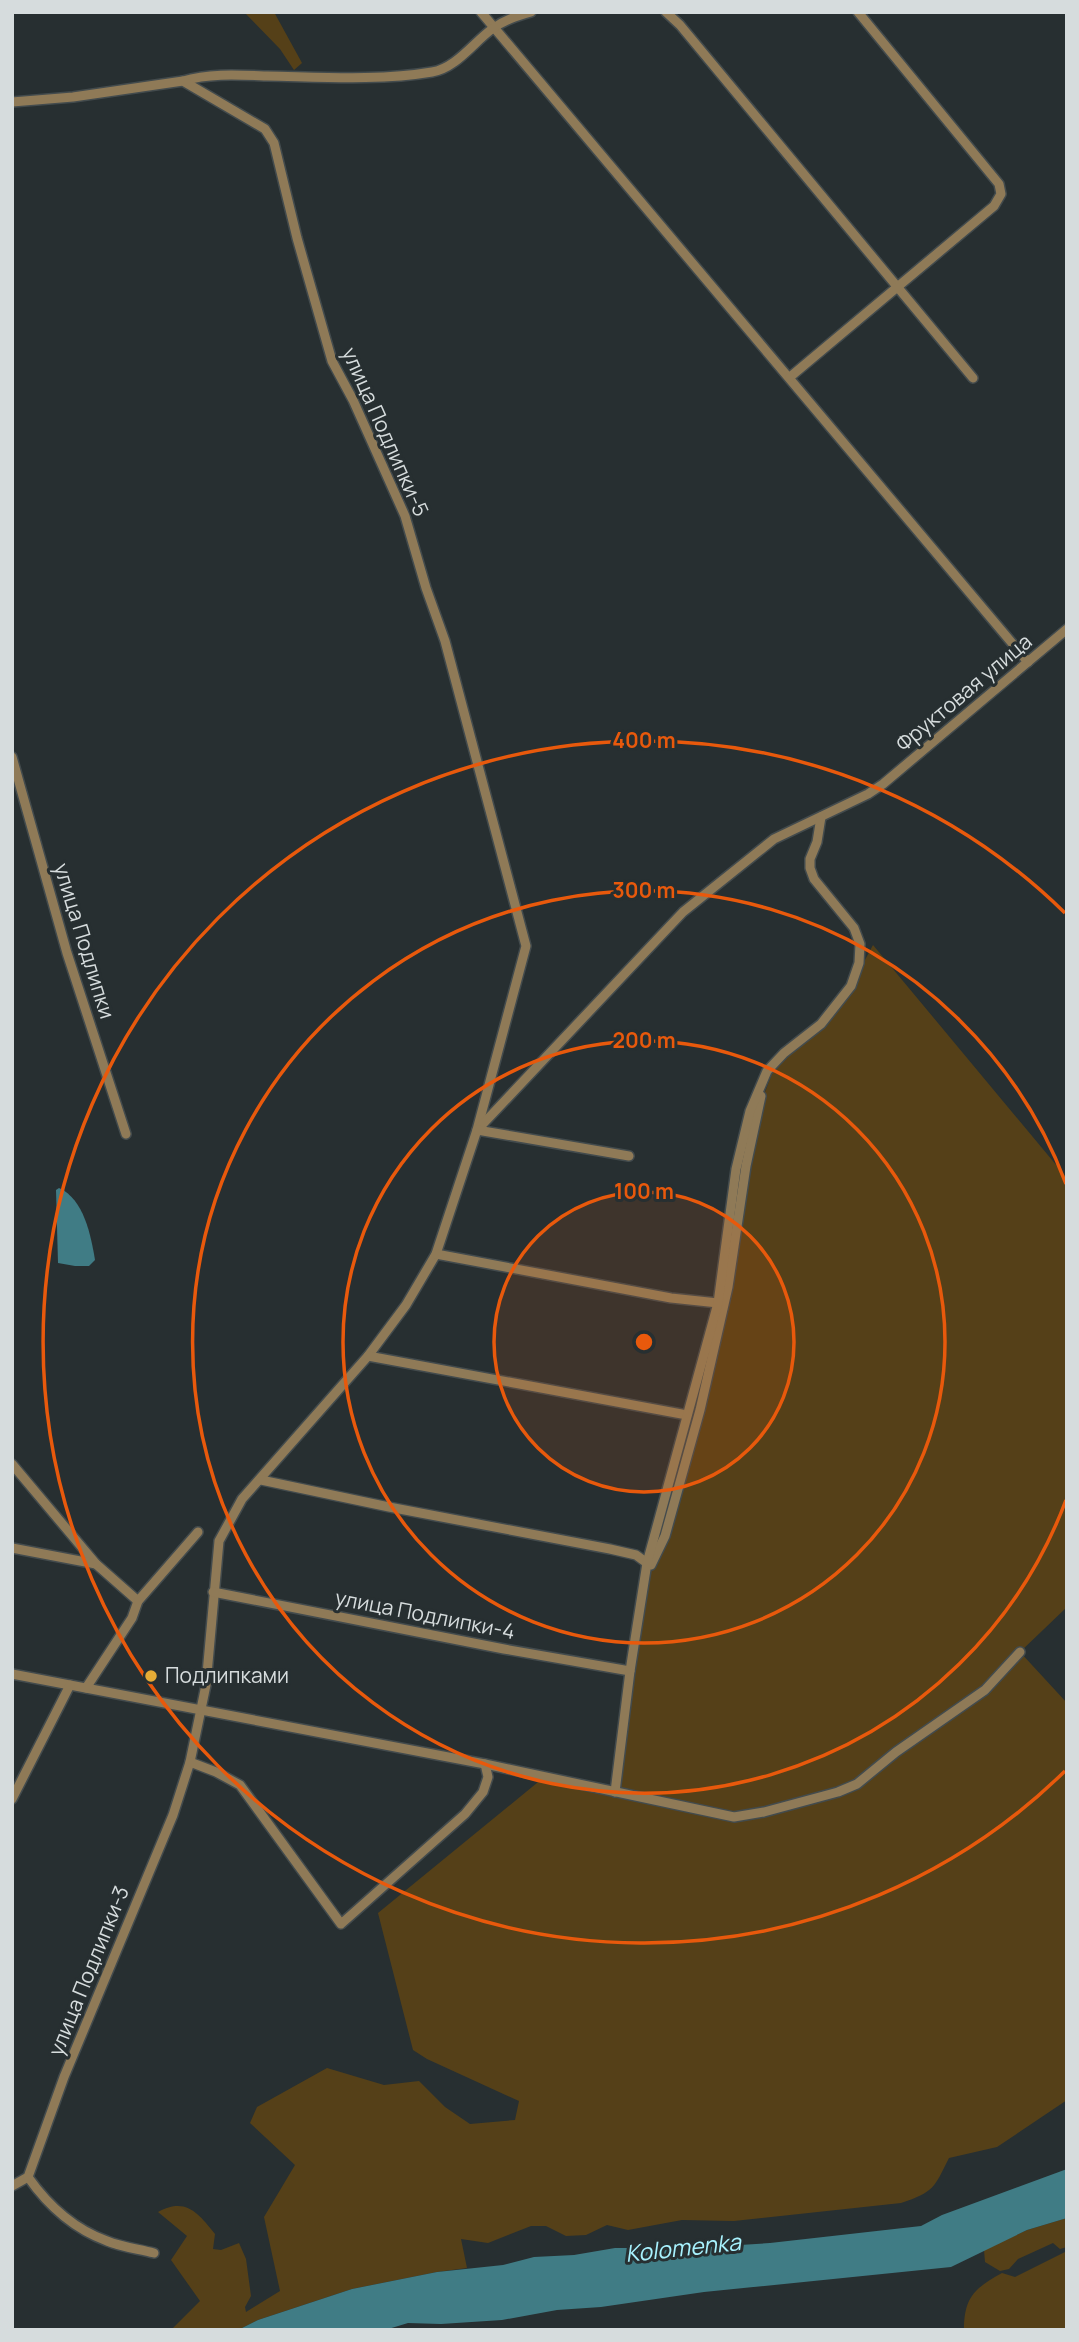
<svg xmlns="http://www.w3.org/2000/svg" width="1079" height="2342" font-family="Manrope,sans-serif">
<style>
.green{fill:#554018}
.water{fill:#407c85}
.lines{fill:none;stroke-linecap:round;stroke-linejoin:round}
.street-casing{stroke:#434b4d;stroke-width:12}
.street{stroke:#8f7a57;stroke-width:9}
.ring{fill:none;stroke:#e8590c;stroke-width:3.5}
.poi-dot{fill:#e6ac36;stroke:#272f31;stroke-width:2.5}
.labels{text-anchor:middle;stroke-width:6;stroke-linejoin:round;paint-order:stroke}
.street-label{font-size:21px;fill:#d6dcdd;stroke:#272f31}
.poi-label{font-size:21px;fill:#d6dcdd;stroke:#272f31;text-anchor:start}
.water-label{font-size:23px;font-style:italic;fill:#a8f2fe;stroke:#272f31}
.centre{fill:#e8590c;stroke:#272f31;stroke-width:3.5}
.ring-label{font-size:21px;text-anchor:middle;font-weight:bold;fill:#e8590c;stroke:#272f31;stroke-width:6;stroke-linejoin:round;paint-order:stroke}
</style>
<rect width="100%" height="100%" fill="#272f31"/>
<g class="green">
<polygon points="244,12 274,12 302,63 294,70 280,49"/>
<path d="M 873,945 L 1067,1178 L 1067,1607 L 1020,1652 L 1067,1703 L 1067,2100 L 997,2147 L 949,2158 C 934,2188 934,2192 901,2203 L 734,2221 L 682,2220 L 628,2230 L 607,2225 L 586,2235 L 566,2236 L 546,2226 L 531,2226 L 488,2243 L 461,2239 L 467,2268 L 437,2272 L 352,2289 L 258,2320 L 238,2330 L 171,2330 L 200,2301 L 171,2260 L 187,2236 L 158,2212 C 186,2197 198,2213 215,2234 L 213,2249 L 221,2250 L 239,2243 L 246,2259 L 251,2296 L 245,2307 L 246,2312 L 280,2291 L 264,2217 L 295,2165 L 250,2123 L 257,2107 L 327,2068 L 384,2085 L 419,2081 L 445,2107 L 470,2124 L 515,2120 L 519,2101 L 427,2059 L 413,2050 L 378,1913 L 543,1778 L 615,1792 L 639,1613 L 718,1303 L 736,1169 L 774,1068 L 851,986 Z"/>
<polygon points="1067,2218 1067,2247 1060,2249 1053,2243 1018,2259 1009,2269 1000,2271 985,2262 984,2250 1027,2230"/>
<path d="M 1067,2251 L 1067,2330 L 964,2330 C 964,2297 975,2288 1002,2273 L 1015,2277 Z"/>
</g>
<g class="water">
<path d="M 59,1188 C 84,1199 91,1236 95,1260 L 89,1266 L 75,1266 L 58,1263 L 56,1190 Z"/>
<polygon points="1067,2169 1067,2218 1027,2230 951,2267 704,2292 601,2307 557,2310 502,2320 441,2324 408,2323 385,2330 238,2330 258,2320 352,2289 437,2272 503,2265 534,2257 574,2255 615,2248 692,2248 770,2243 921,2226 942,2215"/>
</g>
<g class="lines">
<g class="street-casing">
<g id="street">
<polyline points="481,12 1028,662"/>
<polyline points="666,12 680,25 973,378"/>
<path d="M 183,81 C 210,73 239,75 267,76 C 321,77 379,81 432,72 C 456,68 473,43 492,29 C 504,20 517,16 531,12"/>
<polyline points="12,102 73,97 183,81 265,129 274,143 297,238 332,361 353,400 405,516 426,588 445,641 526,946 477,1130 436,1254 406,1305 368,1356 242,1499 219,1541 206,1685 190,1762 173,1815 64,2077 28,2177 12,2186"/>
<polyline points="790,377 994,206 1001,194 999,184 858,12"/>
<polyline points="12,757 67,953 126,1134"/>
<polyline points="481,1126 683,912 774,839 868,794 883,784 1067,629"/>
<polyline points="477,1130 629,1156"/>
<polyline points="436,1254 671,1298 718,1303"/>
<polyline points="368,1356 687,1415"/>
<polyline points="12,1464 96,1564 138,1601"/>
<polyline points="261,1480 389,1507 610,1549 636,1555 647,1563"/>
<polyline points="12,1548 96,1564"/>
<polyline points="651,1565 665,1536 700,1410 728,1287 746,1166 761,1096"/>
<polyline points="213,1592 504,1649 630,1671"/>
<polyline points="12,1674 485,1764 734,1817 764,1812 838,1792 857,1784 896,1752 985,1690 1020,1652"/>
<polyline points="86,1688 132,1618 138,1601 198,1532"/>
<polyline points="190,1762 216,1772 240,1785 341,1924 465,1814 483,1792 488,1777 485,1764"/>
<polyline points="615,1792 630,1671 647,1563 718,1303 736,1169 750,1111 767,1071 784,1053 821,1024 851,986 859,963 860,944 854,928 814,879 810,868 810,859 817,842 821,817"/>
<polyline points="12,1799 70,1685"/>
<path d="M 28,2177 C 47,2204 74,2229 107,2241 C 121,2247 139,2249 154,2253"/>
</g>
</g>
<use href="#street" class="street"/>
</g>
<circle cx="644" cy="1342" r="150" fill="#e8590c" fill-opacity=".12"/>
<g class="ring">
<circle cx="644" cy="1342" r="150"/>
<circle cx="644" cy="1342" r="301"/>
<path d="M1066 1500A451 451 0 1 1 1066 1184"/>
<path d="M1065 1771A601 601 0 1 1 1065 913"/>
</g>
<circle class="poi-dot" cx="151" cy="1676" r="7"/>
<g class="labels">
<g class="street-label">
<text transform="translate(385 432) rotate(66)" y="7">улица Подлипки-5</text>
<text transform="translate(964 693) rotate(-40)" y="7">Фруктовая улица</text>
<text transform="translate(84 941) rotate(73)" y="7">улица Подлипки</text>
<text transform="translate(425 1615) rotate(11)" y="7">улица Подлипки-4</text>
<text transform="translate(89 1971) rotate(-68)" y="7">улица Подлипки-3</text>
</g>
<g class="poi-label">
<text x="165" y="1683">Подлипками</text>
</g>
<g class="water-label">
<text transform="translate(683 2248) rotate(-6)" y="8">Kolomenka</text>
</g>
</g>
<circle cx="644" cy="1342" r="10" class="centre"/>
<g class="ring-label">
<text x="644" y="748">400 m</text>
<text x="644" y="898">300 m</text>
<text x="644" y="1048">200 m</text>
<text x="644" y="1199">100 m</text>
</g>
<rect width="1079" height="2342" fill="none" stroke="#d6dcdd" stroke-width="28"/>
</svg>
